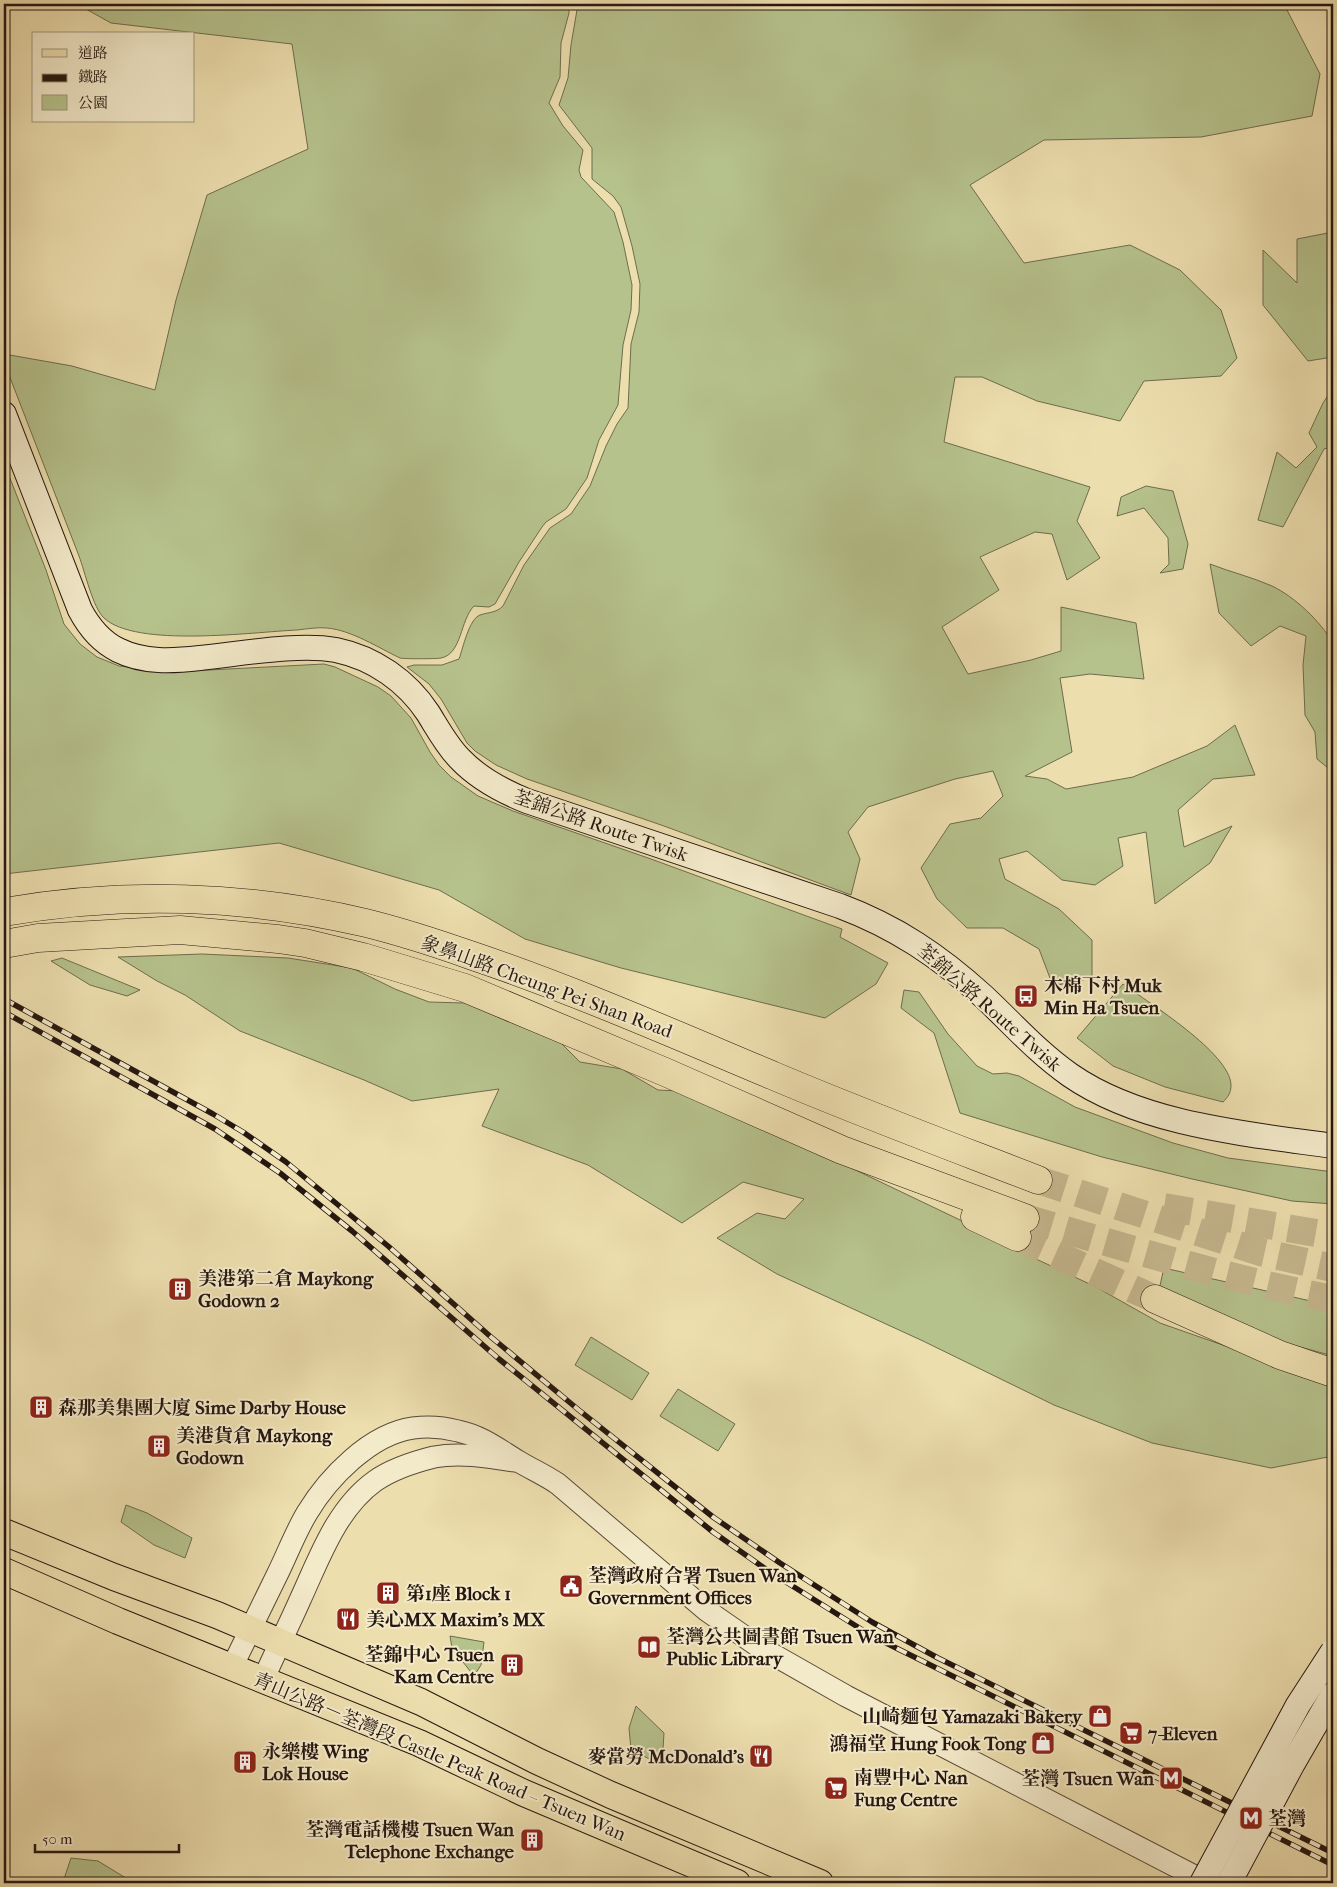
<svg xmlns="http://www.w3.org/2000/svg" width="1337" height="1887" font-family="'IM FELL French Canon','Noto Serif TC',serif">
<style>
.green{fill:#b6c28c;stroke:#6e6c4e}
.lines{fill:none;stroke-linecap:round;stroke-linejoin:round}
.trunk-tunnel{stroke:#c5b68e;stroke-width:28;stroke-dasharray:28 14;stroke-linecap:butt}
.motorway-tunnel{stroke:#c5b68e;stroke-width:28;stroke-dasharray:28 14;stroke-linecap:butt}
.tertiary-casing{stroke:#584938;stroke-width:23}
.secondary-casing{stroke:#261710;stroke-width:26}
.primary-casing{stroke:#261710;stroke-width:28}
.trunk-casing{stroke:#261710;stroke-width:29}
.motorway-casing{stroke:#261710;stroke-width:29}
.tertiary{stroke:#f3eaca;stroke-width:21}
.secondary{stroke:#f3eaca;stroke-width:24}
.primary{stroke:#eddeae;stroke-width:26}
.trunk{stroke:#eddeae;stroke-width:28}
.motorway{stroke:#eddeae;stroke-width:28}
.rail-casing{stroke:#261710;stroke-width:5.5}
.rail{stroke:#f3eaca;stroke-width:4;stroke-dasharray:11;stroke-linecap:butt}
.secondary-bridge-casing{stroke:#261710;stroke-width:26;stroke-linecap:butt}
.secondary-bridge{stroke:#f3eaca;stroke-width:24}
.labels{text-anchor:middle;stroke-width:4;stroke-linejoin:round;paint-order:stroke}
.street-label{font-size:19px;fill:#261710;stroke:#f3eaca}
.poi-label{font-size:19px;font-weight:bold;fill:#261710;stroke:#f3eaca;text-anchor:start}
</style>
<rect width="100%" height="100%" fill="#eddeae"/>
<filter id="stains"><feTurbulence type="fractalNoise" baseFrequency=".004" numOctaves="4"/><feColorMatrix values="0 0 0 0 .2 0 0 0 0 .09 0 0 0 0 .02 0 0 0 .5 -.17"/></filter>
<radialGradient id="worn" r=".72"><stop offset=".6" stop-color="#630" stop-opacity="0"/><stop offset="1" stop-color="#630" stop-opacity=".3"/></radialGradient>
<g class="green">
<path d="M 77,4 L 569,4 L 569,13 L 561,43 L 560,77 L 549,103 L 563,126 L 583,150 L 579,170 L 581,177 L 614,212 L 623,242 L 632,285 L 631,310 L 623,345 L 618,405 L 599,440 L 587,478 L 566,509 L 546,522 L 542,527 L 519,562 L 495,604 L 489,607 L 474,606 C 460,620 462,654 441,658 C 437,659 402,659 400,658 C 379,648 351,630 327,628 C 317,627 307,629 297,630 C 253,632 136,648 104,618 C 93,608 85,572 79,556 C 54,491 29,427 4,362 L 4,354 L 72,366 L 155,390 L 176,300 L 207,195 L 308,149 L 292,44 L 111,23 Z"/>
<path d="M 578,4 L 1288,4 L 1287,10 L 1320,74 L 1312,116 L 1201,137 L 1044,140 L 970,185 L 1024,263 L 1130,245 L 1180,270 L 1221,310 L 1237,358 L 1221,376 L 1144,381 L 1120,421 L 1037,401 L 982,377 L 955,377 L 944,442 L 1090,487 L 1077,521 L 1100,558 L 1067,580 L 1052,534 L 1035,532 L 980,557 L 999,590 L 942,627 L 968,674 L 1031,660 L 1061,651 L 1061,607 L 1136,623 L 1144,679 L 1090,674 L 1060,678 L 1072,752 L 1025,776 L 1047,779 L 1066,789 L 1133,777 L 1207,746 L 1235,725 L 1255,775 L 1213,779 L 1178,810 L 1184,847 L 1232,826 L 1210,863 L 1155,904 L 1146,832 L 1118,838 L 1123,866 L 1095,885 L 1062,880 L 1027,851 L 999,859 L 1005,879 L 1059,909 L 1092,940 L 1092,978 L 1053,986 L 1039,949 L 1003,928 L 967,928 L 937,899 L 921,868 L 950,824 L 981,818 L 1003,796 L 993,771 L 955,779 L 868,807 L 848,832 L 860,859 L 851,895 L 664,826 L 527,779 L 496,765 L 475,751 L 467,743 L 441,699 L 429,684 L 407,667 L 414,665 L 442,665 L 459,659 C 463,648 469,619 480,615 C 489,612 496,613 503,606 L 524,565 L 550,528 L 571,514 L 590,486 L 606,446 L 617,424 L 628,408 L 631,344 L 639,312 L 640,284 L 632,246 L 621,207 L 613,196 L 592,179 L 592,148 L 559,105 L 568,78 L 571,45 Z"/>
<polygon points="1333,232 1333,357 1308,361 1263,305 1263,250 1297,283 1297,239"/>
<polygon points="1333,388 1333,446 1324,449 1283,527 1258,520 1277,452 1296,468 1317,447 1309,433 1323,403"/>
<polygon points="4,463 46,570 64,624 80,644 97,657 119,666 171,672 324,664 335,667 378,687 391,696 411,718 430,752 439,765 451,777 478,796 513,811 651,859 842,929 840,937 888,963 876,984 825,1018 621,968 525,939 439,890 279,843 4,874"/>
<polygon points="1146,486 1173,491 1188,544 1183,569 1160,573 1169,564 1168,538 1144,508 1117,516 1121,497"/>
<path d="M 1210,564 C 1230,572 1252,577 1272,586 C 1295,597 1320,621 1333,643 L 1333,772 L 1317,759 L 1315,732 L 1305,715 L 1303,665 L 1306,636 L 1280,626 L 1251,646 L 1219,613 Z"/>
<polygon points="202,954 288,958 352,968 395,989 429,1002 464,1003 561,1043 580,1062 622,1069 658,1090 702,1092 732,1111 958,1219 1019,1251 1096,1287 1160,1323 1234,1349 1302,1377 1333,1384 1333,1456 1271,1468 1152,1443 1054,1405 923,1341 777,1274 717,1238 757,1213 785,1219 804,1199 743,1182 682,1223 588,1165 482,1126 499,1089 412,1101 364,1080 240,1031 185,995 157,981 118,957"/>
<polygon points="62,958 140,990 127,996 90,985 51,961"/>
<path d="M 1123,984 C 1149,1003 1230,1053 1231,1085 C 1231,1093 1228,1097 1223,1102 L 1165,1087 L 1113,1066 L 1077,1038 Z"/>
<polygon points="904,990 919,992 948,1034 977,1066 993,1074 1007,1073 1019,1076 1075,1107 1173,1143 1228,1158 1333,1172 1333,1204 1292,1201 1192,1179 1102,1157 960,1113 934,1033 901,1008"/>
<polygon points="1164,1268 1333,1306 1333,1356 1278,1341 1158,1294"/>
<polygon points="591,1337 649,1373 632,1400 575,1365"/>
<polygon points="678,1389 735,1424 718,1451 660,1416"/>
<polygon points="126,1505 147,1513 192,1538 185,1558 154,1545 121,1522"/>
<polygon points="450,1636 484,1642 481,1665 474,1676 452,1648"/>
<polygon points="636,1706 664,1733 662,1765 631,1750 629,1728"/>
<polygon points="71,1858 98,1861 134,1883 75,1883 64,1879"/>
</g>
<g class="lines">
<g class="trunk-tunnel">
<polyline points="1038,1180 1260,1252 1333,1268"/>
<polyline points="1164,1207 1333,1236"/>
</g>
<g class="motorway-tunnel">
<path d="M 1025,1218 C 1126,1248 1229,1279 1333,1299"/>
<polyline points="1017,1237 1155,1299"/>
</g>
<g class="tertiary-casing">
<g id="tertiary">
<path d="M 232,1667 C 247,1636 262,1606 277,1575 C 287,1555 295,1533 307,1513 C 328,1478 370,1434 413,1428 C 428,1426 443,1427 458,1431 C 482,1436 498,1449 518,1461 C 531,1469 545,1475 558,1484 L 706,1610 L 758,1646 L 846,1696 L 1208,1883"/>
<path d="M 263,1680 C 275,1653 288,1627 300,1600 C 319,1559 336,1509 375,1481 C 392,1469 414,1462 434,1457 C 460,1452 489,1457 514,1461"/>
</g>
</g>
<g class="secondary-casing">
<path id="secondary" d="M 4,414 L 80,610 C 89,627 100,641 118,650 C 144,663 173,661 200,658 C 240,654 298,643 336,650 C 374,658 407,681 428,713 C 438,729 447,746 460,759 C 479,779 502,791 527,801 L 840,906 C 896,927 939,956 983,996 C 1012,1023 1037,1052 1070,1075 C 1142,1125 1248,1134 1333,1146"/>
</g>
<g class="primary-casing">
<g id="primary">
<polyline points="4,1532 114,1577 217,1615 421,1702 537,1761 611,1795 820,1883"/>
<polyline points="4,1571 118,1621 419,1743 524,1793 737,1883"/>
</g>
</g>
<g class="trunk-casing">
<path id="trunk" d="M 4,912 C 124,891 248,895 366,923 C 402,932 436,943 470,955 C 574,990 674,1034 774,1076 C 861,1113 950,1146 1038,1180"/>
</g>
<g class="motorway-casing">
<g id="motorway">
<polyline points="4,944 38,938 180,930 278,939 305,943 363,957 465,988 665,1072 842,1150 1025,1218"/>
<polyline points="975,1217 1017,1237"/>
<polyline points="1155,1299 1280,1355 1333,1373"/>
</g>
</g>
<use href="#tertiary" class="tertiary"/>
<use href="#secondary" class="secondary"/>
<use href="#primary" class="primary"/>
<use href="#trunk" class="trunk"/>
<use href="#motorway" class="motorway"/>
<g class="rail-casing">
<g id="rail">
<polyline points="4,999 213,1114 243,1132 286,1162 388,1246 491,1337 580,1411 713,1517 780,1563 872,1622 938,1658 1333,1853"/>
<polyline points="4,1012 215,1129 280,1173 352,1231 499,1359 713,1532 767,1570 872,1636 1333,1865"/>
</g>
</g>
<use href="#rail" class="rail"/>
<g class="secondary-bridge-casing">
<g id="secondary-bridge">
<polyline points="1202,1883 1298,1705 1333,1651"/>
<polyline points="1229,1883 1292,1765 1333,1694"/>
</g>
</g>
<use href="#secondary-bridge" class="secondary-bridge"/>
</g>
<defs>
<g id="bus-square" transform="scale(1.25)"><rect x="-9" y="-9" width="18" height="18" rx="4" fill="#8f2418" stroke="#f3eaca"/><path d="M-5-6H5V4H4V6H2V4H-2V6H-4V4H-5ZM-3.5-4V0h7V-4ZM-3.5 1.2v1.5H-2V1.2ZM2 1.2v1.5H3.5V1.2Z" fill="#fff"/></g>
<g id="building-square" transform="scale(1.25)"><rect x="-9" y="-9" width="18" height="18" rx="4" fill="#8f2418" stroke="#f3eaca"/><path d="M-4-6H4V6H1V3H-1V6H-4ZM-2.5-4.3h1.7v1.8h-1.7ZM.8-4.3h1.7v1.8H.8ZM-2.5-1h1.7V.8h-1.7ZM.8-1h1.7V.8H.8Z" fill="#fff"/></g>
<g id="civic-square" transform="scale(1.25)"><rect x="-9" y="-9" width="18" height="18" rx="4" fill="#8f2418" stroke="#f3eaca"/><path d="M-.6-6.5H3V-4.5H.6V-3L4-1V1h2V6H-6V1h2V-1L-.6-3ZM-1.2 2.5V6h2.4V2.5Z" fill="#fff"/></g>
<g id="restaurant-square" transform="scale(1.25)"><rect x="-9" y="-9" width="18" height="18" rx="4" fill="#8f2418" stroke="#f3eaca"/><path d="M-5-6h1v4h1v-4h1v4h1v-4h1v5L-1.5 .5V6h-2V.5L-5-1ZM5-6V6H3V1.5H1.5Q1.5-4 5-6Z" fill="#fff"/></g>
<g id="library-square" transform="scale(1.25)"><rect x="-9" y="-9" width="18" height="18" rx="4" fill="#8f2418" stroke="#f3eaca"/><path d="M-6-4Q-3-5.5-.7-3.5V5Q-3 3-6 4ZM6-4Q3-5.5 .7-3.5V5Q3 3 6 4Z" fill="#fff"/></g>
<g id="shop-square" transform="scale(1.25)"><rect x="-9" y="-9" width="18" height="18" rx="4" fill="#8f2418" stroke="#f3eaca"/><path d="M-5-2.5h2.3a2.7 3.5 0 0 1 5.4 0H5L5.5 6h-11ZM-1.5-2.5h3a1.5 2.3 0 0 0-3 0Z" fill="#fff"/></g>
<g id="supermarket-square" transform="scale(1.25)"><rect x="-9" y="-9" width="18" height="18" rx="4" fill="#8f2418" stroke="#f3eaca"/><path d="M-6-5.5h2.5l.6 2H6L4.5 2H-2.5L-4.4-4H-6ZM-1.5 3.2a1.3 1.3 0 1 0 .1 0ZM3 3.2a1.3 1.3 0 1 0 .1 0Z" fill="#fff"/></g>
<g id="metro-square" transform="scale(1.25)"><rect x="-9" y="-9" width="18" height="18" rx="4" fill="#8f2418" stroke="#f3eaca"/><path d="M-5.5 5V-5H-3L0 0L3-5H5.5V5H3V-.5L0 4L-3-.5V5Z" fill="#fff"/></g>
</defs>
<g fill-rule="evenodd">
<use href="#bus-square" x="1026" y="996"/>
<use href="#building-square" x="180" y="1289"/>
<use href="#building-square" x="41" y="1407"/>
<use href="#building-square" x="159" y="1446"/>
<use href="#civic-square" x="571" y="1586"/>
<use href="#building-square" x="388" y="1593"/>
<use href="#restaurant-square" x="348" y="1619"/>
<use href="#library-square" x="649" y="1647"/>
<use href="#building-square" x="512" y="1665"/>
<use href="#shop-square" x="1100" y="1716"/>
<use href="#supermarket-square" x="1131" y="1733"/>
<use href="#shop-square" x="1043" y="1743"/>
<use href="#restaurant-square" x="761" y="1756"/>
<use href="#building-square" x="245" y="1762"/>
<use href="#metro-square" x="1171" y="1778"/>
<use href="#supermarket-square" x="836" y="1788"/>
<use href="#metro-square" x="1251" y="1818"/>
<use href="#building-square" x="532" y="1840"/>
</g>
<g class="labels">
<g class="street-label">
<text transform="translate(601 825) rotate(19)" y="7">荃錦公路 Route Twisk</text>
<text transform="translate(547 986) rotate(20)" y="7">象鼻山路 Cheung Pei Shan Road</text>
<text transform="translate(990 1007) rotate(41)" y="7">荃錦公路 Route Twisk</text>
<text transform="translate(440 1756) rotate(23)" y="7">青山公路－荃灣段 Castle Peak Road – Tsuen Wan</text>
</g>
<g class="poi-label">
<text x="1044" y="992">木棉下村 Muk<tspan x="1044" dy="22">Min Ha Tsuen</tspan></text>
<text x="198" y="1285">美港第二倉 Maykong<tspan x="198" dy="22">Godown 2</tspan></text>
<text x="58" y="1414">森那美集團大廈 Sime Darby House</text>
<text x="176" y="1442">美港貨倉 Maykong<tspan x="176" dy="22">Godown</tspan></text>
<text x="588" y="1582">荃灣政府合署 Tsuen Wan<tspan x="588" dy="22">Government Offices</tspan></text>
<text x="406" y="1600">第1座 Block 1</text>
<text x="366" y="1626">美心MX Maxim's MX</text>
<text x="666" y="1643">荃灣公共圖書館 Tsuen Wan<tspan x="666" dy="22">Public Library</tspan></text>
<text x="494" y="1661" text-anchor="end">荃錦中心 Tsuen<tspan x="494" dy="22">Kam Centre</tspan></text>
<text x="1082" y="1723" text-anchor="end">山崎麵包 Yamazaki Bakery</text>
<text x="1148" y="1740">7-Eleven</text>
<text x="1026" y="1750" text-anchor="end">鴻福堂 Hung Fook Tong</text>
<text x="262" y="1758">永樂樓 Wing<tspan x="262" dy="22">Lok House</tspan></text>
<text x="744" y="1763" text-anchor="end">麥當勞 McDonald's</text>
<text x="854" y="1784">南豐中心 Nan<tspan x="854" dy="22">Fung Centre</tspan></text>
<text x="1154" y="1785" text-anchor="end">荃灣 Tsuen Wan</text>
<text x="1268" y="1825">荃灣</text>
<text x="514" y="1836" text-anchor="end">荃灣電話機樓 Tsuen Wan<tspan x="514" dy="22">Telephone Exchange</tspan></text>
</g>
</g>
<rect width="1337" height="1887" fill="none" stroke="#eddeae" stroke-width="20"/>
<rect x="5" y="5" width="1327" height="1877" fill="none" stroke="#261710" stroke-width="2.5"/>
<rect x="10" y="10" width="1317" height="1867" fill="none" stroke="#261710"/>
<rect x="32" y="32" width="162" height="90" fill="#f3eaca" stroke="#a19680"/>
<rect x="42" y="49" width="25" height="8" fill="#eddeae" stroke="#a19680"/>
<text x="78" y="58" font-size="15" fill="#261710">道路</text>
<rect x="42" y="74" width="25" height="8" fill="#261710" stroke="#a19680"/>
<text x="78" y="82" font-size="15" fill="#261710">鐵路</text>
<rect x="42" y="95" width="25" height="15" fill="#b6c28c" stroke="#a19680"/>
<text x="78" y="108" font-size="15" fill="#261710">公園</text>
<path d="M35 1844v8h144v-8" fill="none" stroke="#261710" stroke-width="2.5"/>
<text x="42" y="1844" font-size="15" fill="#261710" stroke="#f3eaca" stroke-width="4" paint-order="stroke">50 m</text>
<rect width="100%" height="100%" filter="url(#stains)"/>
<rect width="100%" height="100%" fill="url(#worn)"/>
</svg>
